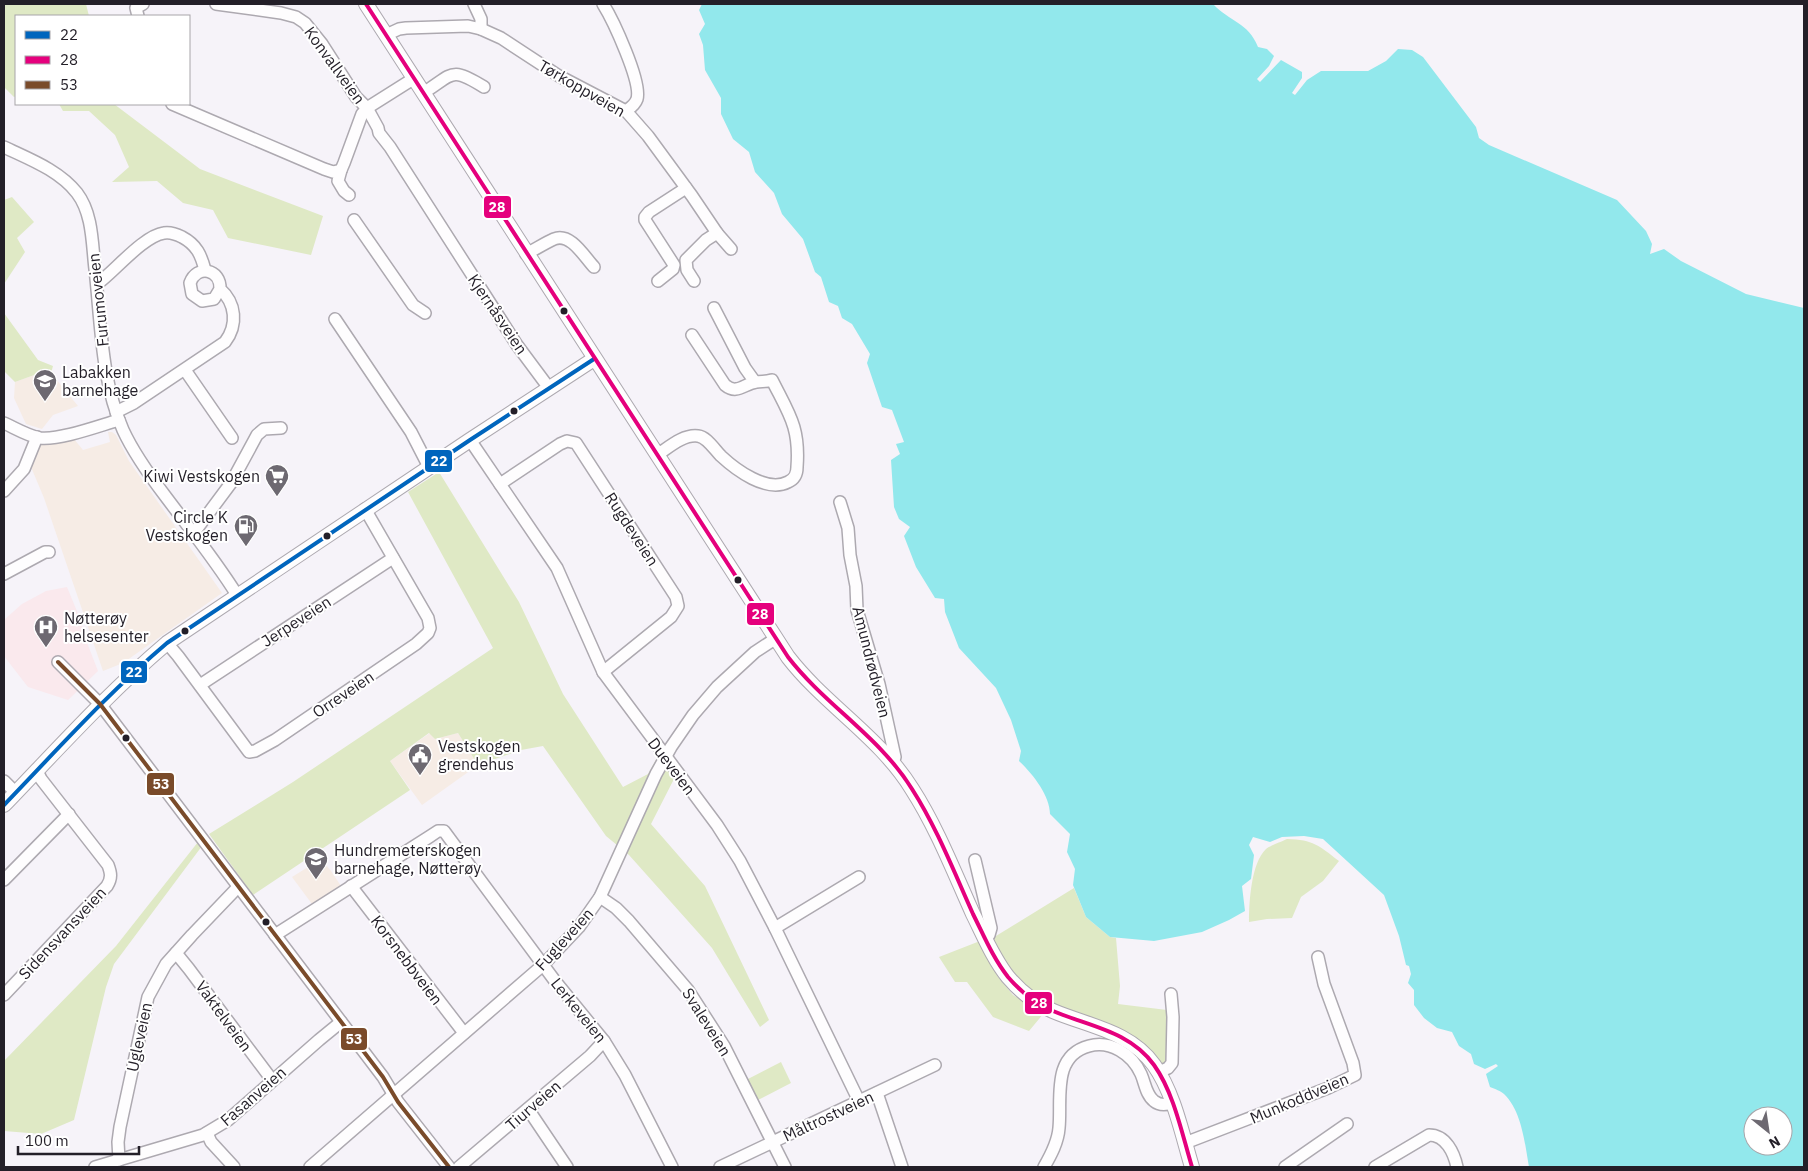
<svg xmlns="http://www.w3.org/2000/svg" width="1808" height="1171" font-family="'IBM Plex Sans',sans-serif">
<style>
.education{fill:#f6ece5}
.medical{fill:#fae9ed}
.green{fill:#dfe9c5}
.water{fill:#92e8ec;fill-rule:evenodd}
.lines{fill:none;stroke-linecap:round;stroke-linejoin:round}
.minor-casing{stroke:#ada9b0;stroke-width:14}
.major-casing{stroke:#ada9b0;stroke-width:16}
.minor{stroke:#fefdfe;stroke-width:11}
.major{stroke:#fefdfe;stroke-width:14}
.bus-1-casing{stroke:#fff;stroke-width:8}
.bus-2-casing{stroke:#fff;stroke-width:8}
.bus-3-casing{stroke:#fff;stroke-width:8}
.bus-1{stroke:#0065bd;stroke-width:4}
.bus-2{stroke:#e5007d;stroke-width:4}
.bus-3{stroke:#7a4b2a;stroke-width:4}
.bus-dot{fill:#231f28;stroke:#fff;stroke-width:2}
.labels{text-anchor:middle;stroke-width:4;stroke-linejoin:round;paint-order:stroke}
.street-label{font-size:16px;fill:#231f28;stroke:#fff}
.poi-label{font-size:16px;fill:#231f28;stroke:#fff;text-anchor:start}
.line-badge{stroke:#fff;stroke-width:2}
.badge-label{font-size:14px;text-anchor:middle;font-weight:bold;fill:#fff}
</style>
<rect width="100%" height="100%" fill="#f6f3f9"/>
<g class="education">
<polygon points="51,373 78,406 53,415 42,429 26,424 14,398 15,382 37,374"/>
<polygon points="108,432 112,432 116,435 129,461 222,593 123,663 103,671 44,498 31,467 40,443 74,439 83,450 110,442"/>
<polygon points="430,733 435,739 458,733 478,765 422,805 390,761"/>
<polygon points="321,859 331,871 341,886 312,904 292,877"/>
</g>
<polygon class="medical" points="67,587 81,621 86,640 98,671 68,700 28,687 4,656 4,620 22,604 46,591"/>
<g class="green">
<polygon points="4,4 86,4 89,16 16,16 16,96 14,97 4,87"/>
<polygon points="59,104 114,104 200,169 323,216 311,255 228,238 213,210 183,203 157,181 112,182 129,167 115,135 89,111 63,111"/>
<polygon points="12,197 34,222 17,238 25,252 4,284 4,200"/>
<polygon points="4,313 38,360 53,366 51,373 37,374 15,382 4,371"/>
<polygon points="439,472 519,602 563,694 623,787 648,774 658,756 675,777 651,824 705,886 769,1020 760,1027 712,948 629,855 606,836 543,746 521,750 478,765 458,733 435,739 429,733 390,761 410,790 253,895 209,834 293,782 493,648 408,492"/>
<path d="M 1287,839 C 1314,840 1318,845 1339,861 L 1323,881 L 1301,897 L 1292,918 L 1267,919 L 1249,922 C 1249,903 1251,863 1266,849 C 1269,846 1281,842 1287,839 Z"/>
<polygon points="198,842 202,846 114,964 106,987 74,1120 41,1134 4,1131 4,1061 116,946"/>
<polygon points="1074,888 1086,917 1110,937 1116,938 1120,986 1118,1004 1167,1010 1167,1062 1161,1068 1150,1052 1046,1002 1024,987 1006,968 991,939"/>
<polygon points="980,941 998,977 1013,995 1044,1013 1029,1031 993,1017 967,982 955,982 939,957"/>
<polygon points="781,1062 791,1083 756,1101 746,1080"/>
</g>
<path class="water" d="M 702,4 L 1213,4 C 1230,22 1248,22 1258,47 L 1267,49 L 1274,56 L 1269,66 L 1257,79 L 1260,82 L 1281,60 L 1302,72 L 1302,78 L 1292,93 L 1295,95 L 1307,80 L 1321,71 L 1368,71 L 1386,61 L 1398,49 L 1412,50 L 1423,57 L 1476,127 L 1479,138 L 1489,145 L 1617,200 L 1646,231 L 1652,244 L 1650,254 L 1664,249 L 1681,261 L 1746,294 L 1804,308 L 1804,1167 L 1529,1167 C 1525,1145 1522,1111 1504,1094 C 1501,1091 1495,1089 1490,1087 L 1486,1074 L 1498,1066 L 1496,1064 L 1485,1069 L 1474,1064 L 1471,1054 L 1459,1046 L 1452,1032 L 1437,1028 L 1424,1018 L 1414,1005 L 1414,990 L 1408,983 L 1411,974 L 1409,966 L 1406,965 L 1399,936 L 1384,895 L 1323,839 L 1304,836 L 1282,837 L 1270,842 L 1253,837 L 1249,845 L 1254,855 L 1251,879 L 1242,886 L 1245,911 L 1229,920 L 1202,932 L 1154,941 L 1110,937 L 1086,917 L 1073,885 L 1075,869 L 1067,852 L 1070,834 L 1050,814 C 1050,796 1033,774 1019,761 L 1021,751 L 1011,720 L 996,688 L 959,648 L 945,612 L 944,599 L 935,598 L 916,567 L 904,536 L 910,527 L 899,519 L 894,507 L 891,460 L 900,454 L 896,444 L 904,442 L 892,410 L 882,407 L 867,363 L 870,354 L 852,324 L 842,318 L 838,306 L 829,302 L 821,277 L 815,272 L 803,239 L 782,214 L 774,193 L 755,172 L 749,152 L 733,139 L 721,114 L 721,98 L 705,70 L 703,45 L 699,34 L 705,24 L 699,10 ZM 1753,1116 L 1783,1116 L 1783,1146 L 1753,1146 Z"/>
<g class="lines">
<g class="minor-casing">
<g id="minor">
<polyline points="216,4 281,13 296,17 305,23 322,44 356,97 367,108 378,128 379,133 390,147 517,345 549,388"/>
<polyline points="474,4 481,19 481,29"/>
<path d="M 603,4 C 613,20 642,82 637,99 C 635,105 630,108 626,111"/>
<polyline points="138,16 136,8 143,4"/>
<polyline points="386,35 399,29 406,28 468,26 481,29 501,38 559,76 626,111 648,136 692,196 717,233 731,249"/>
<path d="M 423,93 C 453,75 449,65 484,87"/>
<polyline points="172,104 324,169 333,172 341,170 344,163 362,114 367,108 413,79"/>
<path d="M 4,147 C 29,159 59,170 77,193 C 93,214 92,244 95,269 C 101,323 101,380 123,430 C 134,454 150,476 166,497 C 190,529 216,561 237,595"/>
<polyline points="341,170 338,181 344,191 349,195"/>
<polyline points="354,220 413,305 425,313"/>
<path d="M 526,254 C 536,249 545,243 554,239 C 571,232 585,258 594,267"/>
<polyline points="658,281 673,269 674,265 645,220 645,217 649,212 686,188"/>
<polyline points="694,281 687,270 686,260 706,240 717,233"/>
<path d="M 97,284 C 114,272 143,236 164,233 C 170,232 176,234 182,237 C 197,245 201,255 205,270"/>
<polyline points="714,308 745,368 755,382"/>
<polyline points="335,319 411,432 429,467"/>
<polyline points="185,370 232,438"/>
<path d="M 116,412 L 134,403 L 225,342 C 238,325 236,303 220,289 C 221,269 197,264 190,283 L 192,294 L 202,301 L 214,299 L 220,289"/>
<path d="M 4,423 C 15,428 28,436 40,438 C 61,440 98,426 119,420"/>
<polyline points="470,440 557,568 603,672 717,825 740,861 775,928 859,1101"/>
<path d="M 657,455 C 668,448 683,434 698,436 C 707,437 714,449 721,456 C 736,470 767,493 788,482 C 795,479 797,474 797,467 C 800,427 789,414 772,380 C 766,382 762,381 756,382 C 744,384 737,395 725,385 L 692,335"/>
<polyline points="500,484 560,444 567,441 576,443 676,597 678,606 671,617 603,672"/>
<polyline points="4,491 24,469 37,437"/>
<polyline points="840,502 848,528 850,555 856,586 857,610 879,684 895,757 893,763"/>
<polyline points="193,534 231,483 257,435 264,429 281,428"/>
<polyline points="4,574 45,552 49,552"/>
<polyline points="167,643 178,656 249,752 255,751 275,740 416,644 428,633 430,628 428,618 365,509"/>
<polyline points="58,662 100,704 383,1077 398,1102 449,1167"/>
<polyline points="200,685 393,558"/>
<polyline points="4,781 16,793"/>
<polyline points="975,860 991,928 989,935 984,938"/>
<polyline points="4,880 69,814"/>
<polyline points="351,886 464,1033"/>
<polyline points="600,897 616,908 629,921 688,990 724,1046 785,1167"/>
<polyline points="775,928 859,877"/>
<polyline points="275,935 429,837 438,831 444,831 555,981 604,1041 625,1075 672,1167"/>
<polyline points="176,953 189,969 272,1080"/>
<path d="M 4,995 L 107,886 C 112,878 111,873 108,865 L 41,779 L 37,771"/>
<polyline points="1159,1072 1168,1068 1172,1063 1173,1017 1171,994"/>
<polyline points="877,1093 902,1167"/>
<polyline points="528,1109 567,1167"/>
<polyline points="207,1133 211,1142 234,1167"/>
<polyline points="1185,1143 1328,1088 1355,1075 1353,1063 1324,984 1318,957"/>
<polyline points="119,1160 118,1142 120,1127 148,997 166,964 192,935 238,887"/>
<polyline points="95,1167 203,1135 228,1120 319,1040 341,1022"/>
<polyline points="310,1167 543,965 579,927 600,897 656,774 671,747 693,715 717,687 755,652 775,639"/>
<polyline points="459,1167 590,1056 604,1041"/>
<polyline points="720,1167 935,1065"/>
<path d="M 1044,1167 C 1051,1155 1058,1142 1059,1128 C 1062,1100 1051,1056 1089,1046 C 1110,1040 1132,1054 1141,1074 C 1145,1083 1146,1095 1154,1101 C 1160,1106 1166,1105 1172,1103"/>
<polyline points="1285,1167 1347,1124"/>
<path d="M 1375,1167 L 1429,1135 C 1446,1135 1454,1153 1457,1167"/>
</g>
</g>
<g class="major-casing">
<g id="major">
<path d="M 366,4 L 788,657 C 825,705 880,737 912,789 C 937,828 954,872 973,914 C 984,936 993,958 1008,977 C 1020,991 1036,1004 1053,1011 C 1088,1026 1130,1031 1154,1065 C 1174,1093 1182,1134 1192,1167"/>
<path d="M 4,805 C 57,750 108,693 167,643 L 470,440 L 594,359"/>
</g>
</g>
<use href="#minor" class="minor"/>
<use href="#major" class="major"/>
<g class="bus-1-casing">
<path id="bus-1" d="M 4,805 C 57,750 108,693 167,643 L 470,440 L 594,359"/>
</g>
<g class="bus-2-casing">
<path id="bus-2" d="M 366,4 L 788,657 C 825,705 880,737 912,789 C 937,828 954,872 973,914 C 984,936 993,958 1008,977 C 1020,991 1036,1004 1053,1011 C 1088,1026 1130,1031 1154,1065 C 1174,1093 1182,1134 1192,1167"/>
</g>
<g class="bus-3-casing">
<polyline id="bus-3" points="58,662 100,704 383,1077 398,1102 449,1167"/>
</g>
<use href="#bus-1" class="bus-1"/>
<use href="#bus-2" class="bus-2"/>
<use href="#bus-3" class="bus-3"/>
</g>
<defs>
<g id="school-pin" transform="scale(1.25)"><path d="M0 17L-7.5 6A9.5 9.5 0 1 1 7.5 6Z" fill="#6d6971" stroke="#fff"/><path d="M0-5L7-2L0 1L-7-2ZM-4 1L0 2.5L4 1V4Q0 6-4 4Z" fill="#fff"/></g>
<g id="supermarket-pin" transform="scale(1.25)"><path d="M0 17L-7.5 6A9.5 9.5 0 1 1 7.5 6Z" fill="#6d6971" stroke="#fff"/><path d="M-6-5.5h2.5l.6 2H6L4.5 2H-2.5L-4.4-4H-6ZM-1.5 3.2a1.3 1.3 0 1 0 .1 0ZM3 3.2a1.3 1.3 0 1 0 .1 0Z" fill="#fff"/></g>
<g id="fuel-pin" transform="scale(1.25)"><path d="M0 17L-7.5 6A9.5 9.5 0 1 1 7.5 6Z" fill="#6d6971" stroke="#fff"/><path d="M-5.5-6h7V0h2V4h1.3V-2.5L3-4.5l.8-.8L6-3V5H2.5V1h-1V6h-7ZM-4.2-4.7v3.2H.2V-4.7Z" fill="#fff"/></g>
<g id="hospital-pin" transform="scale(1.25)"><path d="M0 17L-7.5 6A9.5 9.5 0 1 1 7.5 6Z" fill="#6d6971" stroke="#fff"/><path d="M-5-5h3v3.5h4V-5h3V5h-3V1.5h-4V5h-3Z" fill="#fff"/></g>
<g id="civic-pin" transform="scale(1.25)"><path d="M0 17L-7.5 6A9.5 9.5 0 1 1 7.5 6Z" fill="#6d6971" stroke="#fff"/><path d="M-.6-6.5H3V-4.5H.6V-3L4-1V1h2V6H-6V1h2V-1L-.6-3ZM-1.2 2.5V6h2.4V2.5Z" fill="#fff"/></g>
</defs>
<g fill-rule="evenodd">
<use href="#school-pin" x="45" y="381"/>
<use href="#supermarket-pin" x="277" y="476"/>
<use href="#fuel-pin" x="246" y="526"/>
<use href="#hospital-pin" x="46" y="627"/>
<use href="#civic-pin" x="420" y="755"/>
<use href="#school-pin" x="316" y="859"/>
</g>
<g class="bus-dot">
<circle cx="564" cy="311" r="4.5"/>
<circle cx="514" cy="411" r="4.5"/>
<circle cx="327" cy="536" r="4.5"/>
<circle cx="738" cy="580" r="4.5"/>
<circle cx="185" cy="631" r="4.5"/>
<circle cx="126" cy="738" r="4.5"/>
<circle cx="266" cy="922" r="4.5"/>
</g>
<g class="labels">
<g class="street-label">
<text transform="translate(335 65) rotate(54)" y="6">Konvallveien</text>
<text transform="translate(582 88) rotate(30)" y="6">Tørkoppveien</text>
<text transform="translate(98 300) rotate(-96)" y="6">Furumoveien</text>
<text transform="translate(498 314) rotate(56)" y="6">Kjernåsveien</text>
<text transform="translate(632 529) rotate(57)" y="6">Rugdeveien</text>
<text transform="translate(296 621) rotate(-33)" y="6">Jerpeveien</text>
<text transform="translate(872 662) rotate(76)" y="6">Amundrødveien</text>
<text transform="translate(343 694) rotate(-34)" y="6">Orreveien</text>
<text transform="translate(672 766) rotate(53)" y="6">Dueveien</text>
<text transform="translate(62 933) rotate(-47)" y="6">Sidensvansveien</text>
<text transform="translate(564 939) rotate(-48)" y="6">Fugleveien</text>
<text transform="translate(407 960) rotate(53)" y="6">Korsnebbveien</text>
<text transform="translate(579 1010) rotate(51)" y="6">Lerkeveien</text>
<text transform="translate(224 1016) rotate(54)" y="6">Vaktelveien</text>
<text transform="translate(707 1022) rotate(58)" y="6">Svaleveien</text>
<text transform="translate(139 1037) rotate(-78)" y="6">Ugleveien</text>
<text transform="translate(253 1096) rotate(-41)" y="6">Fasanveien</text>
<text transform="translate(1299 1098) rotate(-23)" y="6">Munkoddveien</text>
<text transform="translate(533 1105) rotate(-41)" y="6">Tiurveien</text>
<text transform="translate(828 1116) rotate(-25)" y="6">Måltrostveien</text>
</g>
<g class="poi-label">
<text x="62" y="378">Labakken<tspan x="62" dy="18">barnehage</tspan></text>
<text x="260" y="482" text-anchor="end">Kiwi Vestskogen</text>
<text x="228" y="523" text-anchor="end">Circle K<tspan x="228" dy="18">Vestskogen</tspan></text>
<text x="64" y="624">Nøtterøy<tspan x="64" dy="18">helsesenter</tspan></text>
<text x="438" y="752">Vestskogen<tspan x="438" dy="18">grendehus</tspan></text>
<text x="334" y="856">Hundremeterskogen<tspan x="334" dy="18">barnehage, Nøtterøy</tspan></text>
</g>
</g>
<g class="line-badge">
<rect x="483" y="195" width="29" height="24" rx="5" fill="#e5007d"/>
<rect x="424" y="449" width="29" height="24" rx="5" fill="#0065bd"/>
<rect x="746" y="602" width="29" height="24" rx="5" fill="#e5007d"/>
<rect x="120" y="660" width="28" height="24" rx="5" fill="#0065bd"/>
<rect x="146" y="772" width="29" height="24" rx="5" fill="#7a4b2a"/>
<rect x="1024" y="991" width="29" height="24" rx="5" fill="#e5007d"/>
<rect x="340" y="1027" width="28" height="24" rx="5" fill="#7a4b2a"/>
</g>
<g class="badge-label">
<text x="497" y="212">28</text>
<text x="439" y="466">22</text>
<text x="760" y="619">28</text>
<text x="134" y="677">22</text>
<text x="161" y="789">53</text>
<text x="1039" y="1008">28</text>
<text x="354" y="1044">53</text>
</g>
<rect width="1808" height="1171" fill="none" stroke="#231f28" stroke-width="10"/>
<rect x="15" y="15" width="175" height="90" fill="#ffffff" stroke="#a7a5a9"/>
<rect x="25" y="31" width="25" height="8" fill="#0065bd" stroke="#a7a5a9"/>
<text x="60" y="40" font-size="15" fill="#231f28">22</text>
<rect x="25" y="56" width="25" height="8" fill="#e5007d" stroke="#a7a5a9"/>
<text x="60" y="65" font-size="15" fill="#231f28">28</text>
<rect x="25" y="81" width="25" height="8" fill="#7a4b2a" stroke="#a7a5a9"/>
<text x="60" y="90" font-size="15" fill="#231f28">53</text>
<g transform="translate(1768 1131) rotate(150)"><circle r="24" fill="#ffffff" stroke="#a7a5a9"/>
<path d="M0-4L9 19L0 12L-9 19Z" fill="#6d6971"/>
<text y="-8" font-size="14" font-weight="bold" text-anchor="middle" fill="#231f28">N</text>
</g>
<path d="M18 1146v8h121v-8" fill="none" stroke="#231f28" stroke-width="2.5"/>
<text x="25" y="1146" font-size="15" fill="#231f28" stroke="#ffffff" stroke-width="4" paint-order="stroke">100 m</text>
</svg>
